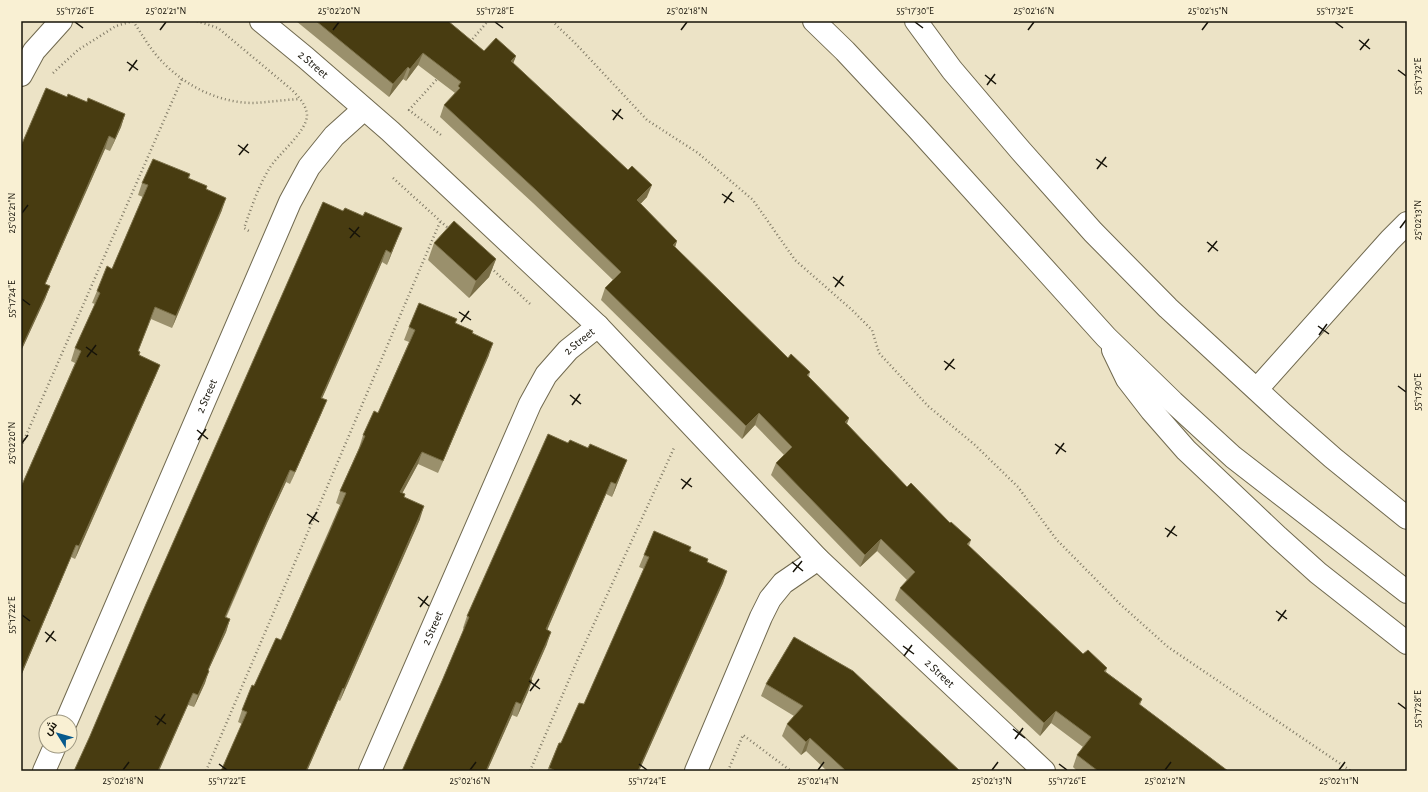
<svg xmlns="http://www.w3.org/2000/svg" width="1428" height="792" font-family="'Alegreya Sans',Cairo,sans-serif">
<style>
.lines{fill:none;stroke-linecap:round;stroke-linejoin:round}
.minor-casing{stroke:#70694f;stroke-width:24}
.path{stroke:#817b67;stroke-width:2.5;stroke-dasharray:1 3;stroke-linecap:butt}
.minor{stroke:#fff;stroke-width:22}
.wall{fill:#9a906c}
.shaded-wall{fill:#796e47}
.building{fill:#483c11;stroke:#796e47}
.ticks{fill:none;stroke:#161309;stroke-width:1.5}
.labels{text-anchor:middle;stroke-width:4;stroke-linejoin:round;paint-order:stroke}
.street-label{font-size:12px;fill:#161309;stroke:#f9f0d3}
.neatline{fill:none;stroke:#161309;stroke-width:1.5}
.ticks-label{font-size:10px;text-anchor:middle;fill:#161309}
</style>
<rect width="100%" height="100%" fill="#ece3c6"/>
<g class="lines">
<g class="minor-casing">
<g id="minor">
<path id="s1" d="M 261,21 L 306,58 L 390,131 L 598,326 L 818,559 L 1044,771"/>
<polyline points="814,21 845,51 917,128 1106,337 1173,402 1233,457 1407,592"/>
<polyline points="916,21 952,70 1021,151 1093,232 1168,308 1283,414 1333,458 1407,518"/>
<polyline points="21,75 34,51 61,21"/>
<polyline points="1113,350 1127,379 1151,410 1186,450 1278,537 1318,573 1407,643"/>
<polyline points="1257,389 1390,240 1407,223"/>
<path id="s2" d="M 66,722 L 290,202 L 309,167 L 334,136 L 364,109"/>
<polyline points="44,771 55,746"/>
<path id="s3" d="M 370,771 L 530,404 L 546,375 L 568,350 L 598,326"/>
<polyline points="696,771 761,617 770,599 783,583 818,559"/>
</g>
</g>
<g class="path">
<path d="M 133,21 C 141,33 148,45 157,56 C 181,84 217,103 254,103 C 269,102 284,100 299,99"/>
<path d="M 197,21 L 218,28 L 291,89 C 298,96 306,104 307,115 C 307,132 277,155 269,169 C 258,187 251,209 244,228 L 249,231"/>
<polyline points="552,21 575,43 647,120 698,153 753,200 795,260 852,310 872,330 879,353 928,406 975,445 1018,487 1056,539 1120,604 1168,647 1351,771"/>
<polyline points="470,42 488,21"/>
<polyline points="53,73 78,50 116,26 133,21"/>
<polyline points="439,77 409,110 441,135"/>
<polyline points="393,178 449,229"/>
<polyline points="491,268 530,304"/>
<polyline points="21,447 182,79"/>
<polyline points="206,771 440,222"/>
<polyline points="530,771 577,661 674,448 672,447"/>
<polyline points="728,771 743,735 791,771"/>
</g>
<use href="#minor" class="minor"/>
</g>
<g class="wall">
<polygon points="296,21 448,21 484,51 516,56 513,63 647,197 640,204 677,241 675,247 788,358 810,372 809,377 849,418 847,424 907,487 971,540 969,546 1083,654 1107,668 1106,672 1142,699 1140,705 1228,771 1077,771 1073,767 1077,755 1083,747 1051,723 1040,736 895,600 900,588 907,580 877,551 860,567 771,475 776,463 784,455 755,425 742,439 601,300 605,288 613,280 533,203 440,117 444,105 455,93 418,65 406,81 403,79 389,97"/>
<polygon points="67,97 87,102 125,114 121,127 110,151 105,149 45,284 50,286 45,299 21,351"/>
<polygon points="190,174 189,179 206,189 222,210 172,328 151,319 138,351 140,352 139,355 160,365 155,377 75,559 71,557 21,676 21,487 75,363 71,361 75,348 95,304 92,303 97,291 112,269 143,197 138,195 142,183"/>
<polygon points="323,202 397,240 387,265 382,262 322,398 322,412 290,484 286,482 267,523 226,618 230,619 226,632 208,670 205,683 194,707 188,705 90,736"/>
<polygon points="434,243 496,259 489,277 469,298 428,260"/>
<polygon points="457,319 455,323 473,331 472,334 489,355 438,473 418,464 402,493 404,497 420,519 340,701 338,700 307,771 221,771 242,724 238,722 242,710 254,686 281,640 340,505 336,503 340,491 359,448 363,435 378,413 409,342 404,340 409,327"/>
<polygon points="568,443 588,448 627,460 612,497 606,494 547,630 547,644 531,680 532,680 528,692 517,717 512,715 487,771 402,771 442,681 464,629 463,628 467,616"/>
<polygon points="691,547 690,551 707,562 727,571 723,583 639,771 547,771 559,743 561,743 584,704 644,569 639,567 644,555"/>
<polygon points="766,684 960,771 827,771 806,751 801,755 782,736 787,724 794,716 761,696"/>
</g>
<g class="shaded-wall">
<polygon points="423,53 418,65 406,81 410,69"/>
<polygon points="516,56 511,69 511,61"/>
<polygon points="408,67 403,79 389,97 393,84"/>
<polygon points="125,114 121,127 110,151 115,139"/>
<polygon points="109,136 105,149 40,296 45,284"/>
<polygon points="652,185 647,197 632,213 637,200"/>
<polygon points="226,198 222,210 172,328 176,316"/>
<polygon points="402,228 397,240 387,265 391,253"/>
<polygon points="677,241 673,253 673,245"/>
<polygon points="386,250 382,262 317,410 321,398"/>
<polygon points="496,259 489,277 469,298 476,281"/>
<polygon points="50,286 45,299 21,351 21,349"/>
<polygon points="493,343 489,355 438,473 443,461"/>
<polygon points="160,365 155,377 75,559 79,546"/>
<polygon points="327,400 322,412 290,484 295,472"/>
<polygon points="759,413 755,425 742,439 746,426"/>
<polygon points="849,418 844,430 845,422"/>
<polygon points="422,452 418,464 396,505 400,492"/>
<polygon points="627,460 622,472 612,497 616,484"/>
<polygon points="290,470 286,482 267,523 220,629 225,617 271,511"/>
<polygon points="611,482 606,494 542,642 546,629"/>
<polygon points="424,506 420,519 340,701 344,689"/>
<polygon points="881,539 877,551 860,567 865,555"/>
<polygon points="76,545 71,557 21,676 21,674"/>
<polygon points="727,571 723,583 639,771 638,771"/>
<polygon points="230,619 226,632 203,682 208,670"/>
<polygon points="551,632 547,644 526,692 530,679"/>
<polygon points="209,671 205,683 194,707 198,695"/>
<polygon points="532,680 528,692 517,717 521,704"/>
<polygon points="343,688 338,700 307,771 306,771"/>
<polygon points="193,693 188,705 159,771 158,771"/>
<polygon points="516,702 512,715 487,771 486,771"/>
<polygon points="1056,711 1051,723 1040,736 1044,723"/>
<polygon points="810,738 806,751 801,755 806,742"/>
</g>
<g class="building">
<polygon points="316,21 448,21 484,51 496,38 516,56 511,61 628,170 632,166 652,185 637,200 677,241 673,245 788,358 791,354 810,372 807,375 849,418 845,422 907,487 911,483 950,523 951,522 971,540 967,544 1083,654 1088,650 1107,668 1104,671 1142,699 1139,704 1228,771 1098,771 1077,755 1091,737 1056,711 1044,723 900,588 915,572 881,539 865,555 776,463 792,447 759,413 746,426 605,288 621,272 537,191 444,105 460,88 458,86 461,82 423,53 410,69 408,67 393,84"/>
<polygon points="46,88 67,97 68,94 87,102 88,98 125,114 115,139 109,136 45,284 50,286 21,349 21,146"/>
<polygon points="153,159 190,174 188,178 207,186 206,189 226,198 176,316 155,307 138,351 140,352 139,355 160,365 79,546 76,545 21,674 21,487 81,351 75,348 100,293 97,291 107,266 112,269 148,185 142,183"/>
<polygon points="323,202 343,211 345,208 363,216 365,212 402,228 391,253 386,250 321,398 327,400 295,472 290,470 271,511 225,617 230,619 208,670 209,671 198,695 193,693 158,771 74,771 90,736 146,604"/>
<polygon points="454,221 496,259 476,281 434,243"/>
<polygon points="419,303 457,319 455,323 473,331 472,333 493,343 443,461 422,452 400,492 405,494 404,497 424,506 344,689 343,688 306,771 221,771 247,712 242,710 252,685 254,686 276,638 281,640 328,535 346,493 340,491 365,436 363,435 374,411 378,413 415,330 409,327"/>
<polygon points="548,434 568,443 570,440 588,448 590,444 627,460 616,484 611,482 546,629 551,632 530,679 532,680 521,704 516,702 486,771 402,771 442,681 469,617 467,616"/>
<polygon points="654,531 691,547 689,551 708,559 707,562 727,571 638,771 553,771 554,770 549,768 559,743 561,743 579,703 584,704 649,557 644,555"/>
<polygon points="794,637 853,671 960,771 846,771 810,738 806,742 787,724 803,706 766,684"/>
</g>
<path class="ticks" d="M 75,22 L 83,28M 495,22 L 503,28M 915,22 L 923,28M 1335,22 L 1343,28M 160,30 L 166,22M 333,30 L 339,22M 681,30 L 687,22M 1028,30 L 1034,22M 1202,30 L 1208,22M 1359,40 L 1370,49M 1360,50 L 1369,39M 127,62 L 138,70M 1398,70 L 1406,76M 129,71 L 137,60M 985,75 L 996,84M 987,85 L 995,74M 612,110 L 623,119M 613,120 L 621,109M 238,145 L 249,153M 239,155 L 248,144M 1096,159 L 1107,167M 1097,169 L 1106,157M 722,194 L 734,202M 724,203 L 732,192M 22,213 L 28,205M 349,228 L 360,237M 1400,228 L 1406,220M 350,238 L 359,227M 1207,242 L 1218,251M 1208,252 L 1217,241M 833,277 L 844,286M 835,287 L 843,276M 22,299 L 30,305M 459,312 L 471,320M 461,322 L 469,311M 1318,326 L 1329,334M 1319,335 L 1327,324M 86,347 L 97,355M 87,357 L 96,345M 944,361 L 955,369M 945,370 L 954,359M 1398,386 L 1406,392M 570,395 L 581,404M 572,405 L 580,394M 197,430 L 208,439M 198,440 L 206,429M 22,443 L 28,435M 1055,444 L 1066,452M 1056,454 L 1064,443M 681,479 L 692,487M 682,489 L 691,478M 307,514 L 319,522M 309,524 L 317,512M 1165,528 L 1177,536M 1167,537 L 1175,526M 792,562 L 803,571M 793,572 L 802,561M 418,597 L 429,606M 420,607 L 428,596M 1276,611 L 1287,619M 22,615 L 30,621M 1278,621 L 1286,610M 45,632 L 56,641M 46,642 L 54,631M 903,646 L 914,654M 904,656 L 912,645M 529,681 L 540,689M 530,691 L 539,679M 1398,703 L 1406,709M 155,716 L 166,724M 157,725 L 165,714M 1013,729 L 1025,738M 1015,739 L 1023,728M 219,764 L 227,770M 639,764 L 647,770M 1059,764 L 1067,770M 123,770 L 129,762M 470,770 L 476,762M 818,770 L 824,762M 992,770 L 998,762M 1165,770 L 1171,762M 1339,770 L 1345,762"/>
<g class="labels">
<g class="street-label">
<text dy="4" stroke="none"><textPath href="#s1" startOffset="68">2 Street</textPath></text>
<text dy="4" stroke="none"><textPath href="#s3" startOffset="481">2 Street</textPath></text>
<text dy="4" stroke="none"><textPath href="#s2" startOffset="355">2 Street</textPath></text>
<text dy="4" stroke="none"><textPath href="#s3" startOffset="156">2 Street</textPath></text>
<text dy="4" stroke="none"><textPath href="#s1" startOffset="942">2 Street</textPath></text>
</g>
</g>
<rect width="1428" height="792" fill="none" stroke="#f9f0d3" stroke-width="44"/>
<g transform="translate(58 734) rotate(307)"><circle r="19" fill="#f9f0d3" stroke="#9e9882"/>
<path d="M0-3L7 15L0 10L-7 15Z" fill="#075a8d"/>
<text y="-6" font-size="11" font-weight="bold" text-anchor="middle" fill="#161309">ش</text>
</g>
<rect x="22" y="22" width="1384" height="748" class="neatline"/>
<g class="ticks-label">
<text x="75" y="14">55°17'26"E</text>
<text x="166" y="14">25°02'21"N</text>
<text x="339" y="14">25°02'20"N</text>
<text x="495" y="14">55°17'28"E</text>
<text x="687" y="14">25°02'18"N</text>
<text x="915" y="14">55°17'30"E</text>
<text x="1034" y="14">25°02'16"N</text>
<text x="1208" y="14">25°02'15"N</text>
<text x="1335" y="14">55°17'32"E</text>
<text transform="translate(1417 76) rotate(-90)" y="4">55°17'32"E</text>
<text transform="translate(11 213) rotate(-90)" y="4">25°02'21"N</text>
<text transform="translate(1417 220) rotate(-90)" y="4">25°02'13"N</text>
<text transform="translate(11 299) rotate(-90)" y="4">55°17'24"E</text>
<text transform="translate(1417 392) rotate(-90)" y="4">55°17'30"E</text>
<text transform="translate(11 443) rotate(-90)" y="4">25°02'20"N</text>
<text transform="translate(11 615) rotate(-90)" y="4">55°17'22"E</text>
<text transform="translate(1417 709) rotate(-90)" y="4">55°17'28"E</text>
<text x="123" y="784">25°02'18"N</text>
<text x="227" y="784">55°17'22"E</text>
<text x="470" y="784">25°02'16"N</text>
<text x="647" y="784">55°17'24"E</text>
<text x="818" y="784">25°02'14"N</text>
<text x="992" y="784">25°02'13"N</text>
<text x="1067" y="784">55°17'26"E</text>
<text x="1165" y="784">25°02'12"N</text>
<text x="1339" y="784">25°02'11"N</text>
</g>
</svg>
